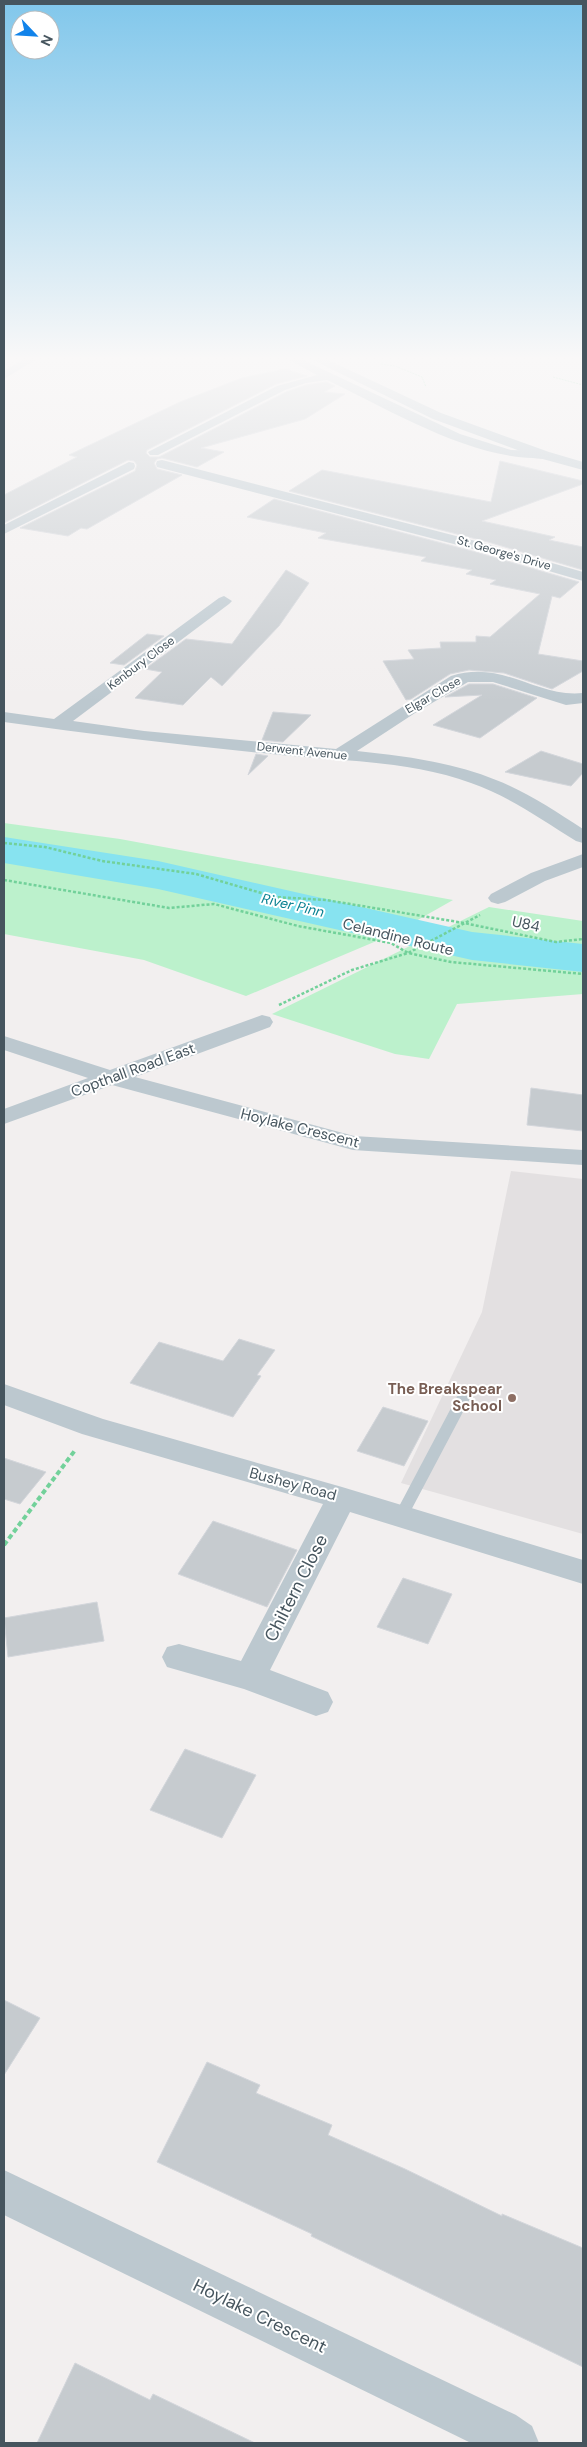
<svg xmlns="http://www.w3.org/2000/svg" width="587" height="2447" font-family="'DM Sans',sans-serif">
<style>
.education{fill:#e3e0e1}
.green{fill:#bcf1cc}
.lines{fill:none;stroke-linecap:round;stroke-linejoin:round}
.river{fill:#87e3f0;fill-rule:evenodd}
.building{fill:#c6cbcf;stroke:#d3d6db}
.path-far2{stroke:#72d19a;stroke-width:1;stroke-dasharray:2 1;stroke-linecap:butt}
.path-far1{stroke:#72d19a;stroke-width:2.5;stroke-dasharray:3 2;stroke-linecap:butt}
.path{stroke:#72d19a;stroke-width:4;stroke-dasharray:5 3;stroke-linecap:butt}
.service{fill:#bcc8cf;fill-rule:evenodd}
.minor{fill:#bcc8cf;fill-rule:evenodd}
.tertiary{fill:#bcc8cf;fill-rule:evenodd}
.secondary{fill:#bccad4;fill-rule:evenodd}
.education-dot{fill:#8d6e63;stroke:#fff;stroke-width:2}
.labels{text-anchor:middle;stroke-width:4;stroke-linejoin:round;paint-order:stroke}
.far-street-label{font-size:12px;fill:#46555e;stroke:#fff}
.far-water-label{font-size:14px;font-style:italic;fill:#088091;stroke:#fff}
.street-label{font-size:15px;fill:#46555e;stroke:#fff}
.education-label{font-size:15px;font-weight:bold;fill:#785e54;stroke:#fff;text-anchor:end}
.near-street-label{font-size:18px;fill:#46555e;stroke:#fff}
</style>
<rect width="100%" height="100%" fill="#f2efef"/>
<polygon class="education" points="511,1171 583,1179 583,1534 401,1483 482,1312"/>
<g class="green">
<polygon points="4,823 120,839 453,900 393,934 246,996 144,960 4,934"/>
<polygon points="489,907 583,921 583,994 457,1004 429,1059 395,1054 272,1014"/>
</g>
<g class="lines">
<polygon class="river" points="4,837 158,861 472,932 583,944 583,972 472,960 158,889 4,863"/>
</g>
<g class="building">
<polygon points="285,369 307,376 276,384 147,450 146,453 150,457 159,457 286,392 306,385 326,382 335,386 324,392 345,394 305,419 201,448 224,452 197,467 162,458 157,459 154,463 157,469 182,475 87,529 81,528 68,536 20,528 135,471 137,465 134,461 128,460 4,523 4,495 77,457 69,455 180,402 242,378"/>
<polygon points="500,461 583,481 583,484 482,521 555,537 549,540 583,547 583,570 488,542 289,491 322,470 491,502"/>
<polygon points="274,499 476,552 579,582 560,598 552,596 538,654 583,661 583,671 552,689 504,673 469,670 450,674 411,699 406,700 383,661 414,659 408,650 441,648 440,642 476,642 476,636 490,637 540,594 490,584 496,580 466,574 472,570 421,561 426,557 318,538 326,533 247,517"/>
<polygon points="286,570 309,583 279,626 222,686 211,677 183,705 135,698 162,672 145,669 186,639 232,644"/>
<polygon points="147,634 164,636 124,665 110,663"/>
<polygon points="469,684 493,684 537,698 480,738 433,725 482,695 445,697"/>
<polygon points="273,712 311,715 283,742 262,740"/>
<polygon points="541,751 583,764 583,773 571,786 505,772"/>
<polygon points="256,754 268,756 248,775"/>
<polygon points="531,1088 583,1095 583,1131 527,1125"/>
<polygon points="239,1339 275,1350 257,1375 261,1376 233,1417 130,1383 159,1342 223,1361"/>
<polygon points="383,1407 428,1421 404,1466 357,1451"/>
<polygon points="4,1458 46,1472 20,1504 4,1499"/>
<polygon points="213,1521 297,1550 267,1607 178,1574"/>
<polygon points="403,1578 452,1594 428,1644 377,1627"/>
<polygon points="97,1602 104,1641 8,1657 4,1618"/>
<polygon points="185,1749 256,1775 222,1838 150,1810"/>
<polygon points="4,2000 40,2018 4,2075"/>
<polygon points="207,2062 260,2085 256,2093 332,2125 328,2135 405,2169 502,2216 502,2214 583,2248 583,2367 311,2236 312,2234 157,2162"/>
<polygon points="75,2363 150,2400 153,2394 255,2443 37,2443"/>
</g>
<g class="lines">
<g class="path-far2">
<polyline points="381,364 395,366 422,377 426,387"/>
<polyline points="553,377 583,385"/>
</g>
<g class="path-far1">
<polyline points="4,843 45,847 102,861 196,874 275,897 326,900 464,923 556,942 583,939"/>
<polyline points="4,880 169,908 214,904 298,926 391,943 408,953 451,962 583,974"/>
<polyline points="279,1005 352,970 408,953 480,915"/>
</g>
<polyline class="path" points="4,1545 76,1449"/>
<polygon class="service" points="466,1388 471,1390 473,1393 408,1516 406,1520 401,1522 396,1520 394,1516 459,1393 461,1390"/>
<g class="minor">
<path d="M 289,360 L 303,360 L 460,434 L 511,450 L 544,451 L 550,455 C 546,460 539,459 533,458 C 465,456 388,409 327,380 L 306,383 L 285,390 L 158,455 L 150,455 L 148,452 L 277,386 L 317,375 Z"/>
<polygon points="162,460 487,544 583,572 583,581 477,550 157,467 156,464 157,461"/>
<polygon points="129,462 134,463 135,466 134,469 4,534 4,525"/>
<path d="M 224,596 L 232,601 L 229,604 L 73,721 L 144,731 L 336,749 L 451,676 C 503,659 536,698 583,693 L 583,703 L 566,705 L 493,682 L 468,682 L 415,713 L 357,751 C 404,756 452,762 496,780 C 527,792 555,811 583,829 L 583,843 L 576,841 C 542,820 509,796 471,783 C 411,761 344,761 281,755 C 188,746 96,735 4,722 L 4,712 L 54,719 L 219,598 Z"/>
<polygon points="583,854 583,867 545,881 505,902 498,904 491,902 488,898 491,894 531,873"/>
<polygon points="262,1015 270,1017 273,1022 270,1027 135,1077 354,1136 583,1150 583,1165 353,1150 112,1085 4,1124 4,1109 88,1078 4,1050 4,1036 110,1070"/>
<polygon points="4,1384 103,1419 342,1487 583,1560 583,1584 350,1512 270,1670 328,1692 333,1702 328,1712 316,1716 244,1689 167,1667 162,1657 167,1647 179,1644 241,1661 323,1504 82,1434 4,1405"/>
<polygon points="4,2170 516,2415 532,2426 539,2443 471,2443 4,2215"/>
</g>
<polygon class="tertiary" points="313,360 328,360 441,413 549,452 583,462 583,470 539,458 433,419"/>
<polygon class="secondary" points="22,360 35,360 4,379 4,371"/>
</g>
<linearGradient id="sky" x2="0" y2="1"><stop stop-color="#81c7eb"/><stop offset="0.51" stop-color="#f9f8f8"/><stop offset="1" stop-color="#f9f8f8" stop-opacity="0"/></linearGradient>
<rect width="587" height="702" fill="url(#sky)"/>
<circle class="education-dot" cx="512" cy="1398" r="5"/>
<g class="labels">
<g class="far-street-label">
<text transform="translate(504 553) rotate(16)" y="4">St. George's Drive</text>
<text transform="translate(141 663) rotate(-37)" y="4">Kenbury Close</text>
<text transform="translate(433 695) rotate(-30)" y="4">Elgar Close</text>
<text transform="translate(302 751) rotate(6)" y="4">Derwent Avenue</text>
</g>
<g class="far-water-label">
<text transform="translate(293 905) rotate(13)" y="5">River Pinn</text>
</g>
<g class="street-label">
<text transform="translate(526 924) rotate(12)" y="5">U84</text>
<text transform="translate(398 937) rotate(14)" y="5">Celandine Route</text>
<text transform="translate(133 1070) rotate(-20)" y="5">Copthall Road East</text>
<text transform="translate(300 1128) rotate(14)" y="5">Hoylake Crescent</text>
<text transform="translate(293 1484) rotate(15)" y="5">Bushey Road</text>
</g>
<g class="education-label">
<text x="502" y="1394">The Breakspear<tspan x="502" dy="17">School</tspan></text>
</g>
<g class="near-street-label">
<text transform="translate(296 1588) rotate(-63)" y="6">Chiltern Close</text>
<text transform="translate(260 2316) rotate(26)" y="6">Hoylake Crescent</text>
</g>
</g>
<rect width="587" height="2447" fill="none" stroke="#46555e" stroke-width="10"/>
<g transform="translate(35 35) rotate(115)"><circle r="24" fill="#ffffff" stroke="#b5bbbf"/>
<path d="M0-4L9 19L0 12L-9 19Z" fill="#1183ea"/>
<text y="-8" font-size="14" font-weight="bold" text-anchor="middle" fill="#46555e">N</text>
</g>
</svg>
